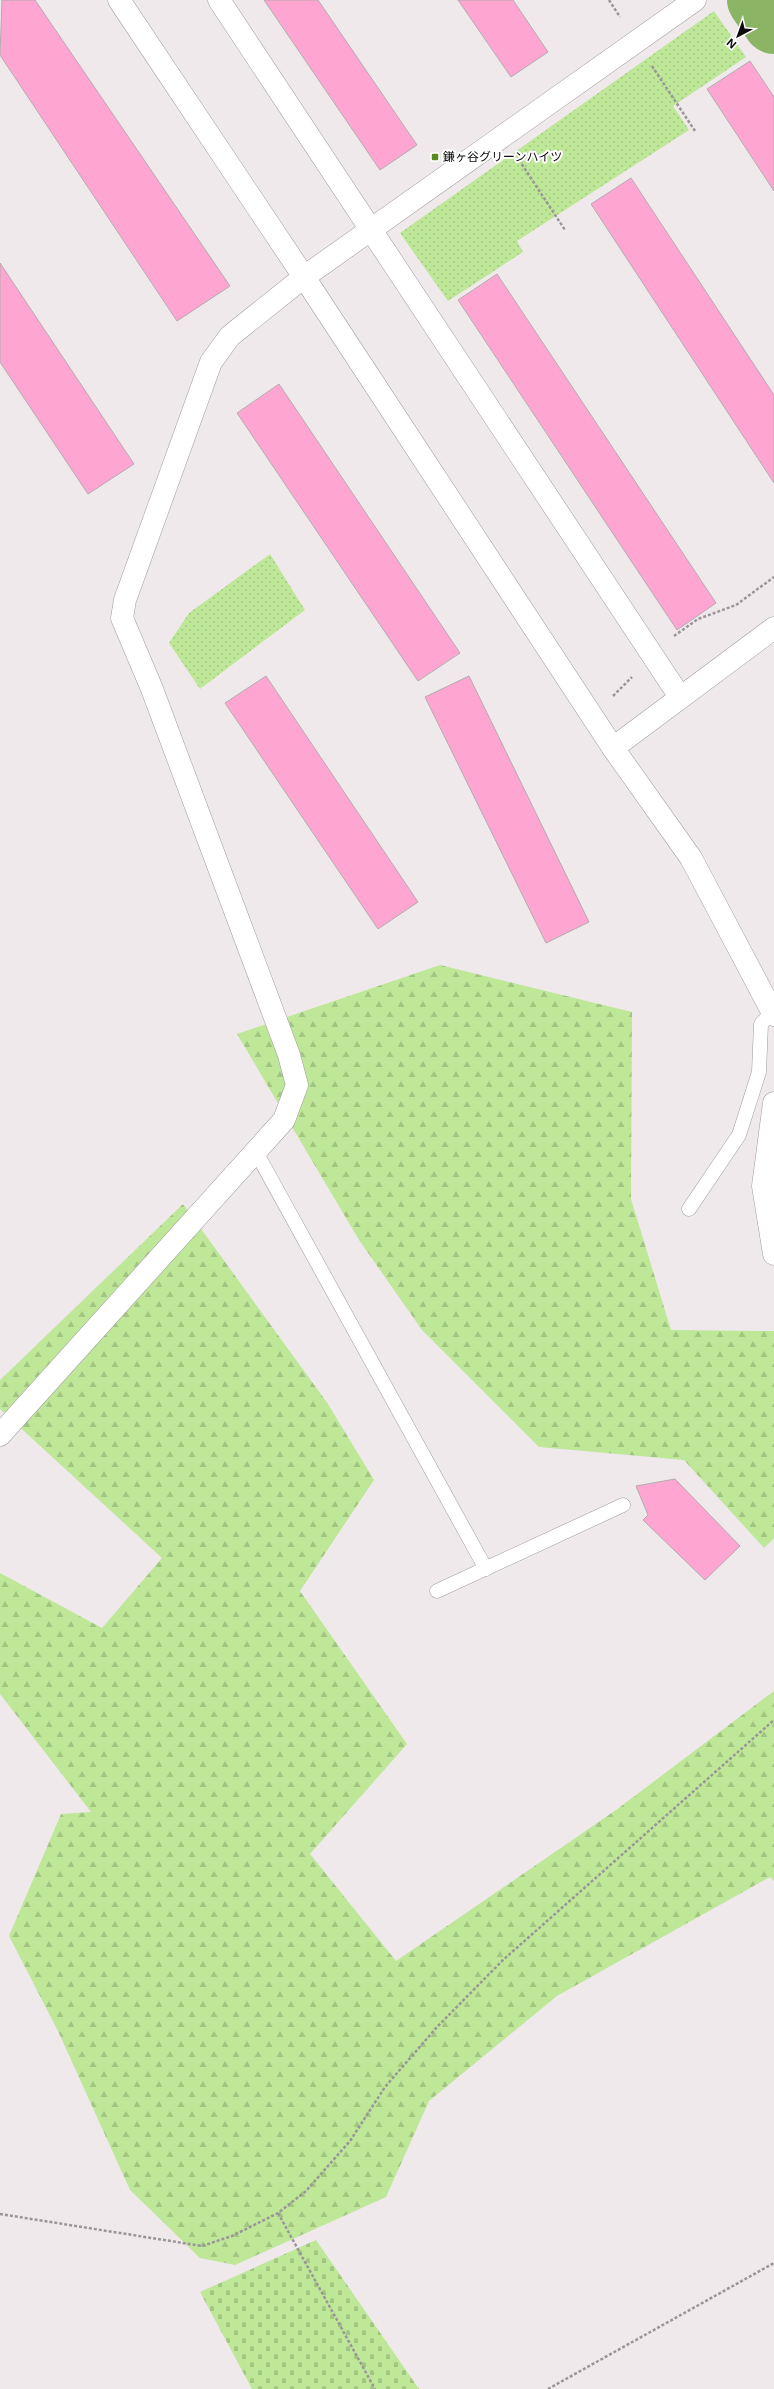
<svg xmlns="http://www.w3.org/2000/svg" width="774" height="2389" font-family="Inter,'Noto Sans JP',sans-serif">
<style>
.forest{fill:url(#forest-firs)}
.cemetery{fill:url(#cemetery-stones)}
.park{fill:url(#park-dots)}
.lines{fill:none;stroke-linecap:round;stroke-linejoin:round}
.river{stroke:#8bb464;stroke-width:62}
.building{fill:#fea5d1;stroke:#b2acae}
.lane-casing{stroke:#a19c9e;stroke-width:15}
.street-casing{stroke:#a19c9e;stroke-width:23}
.secondary-casing{stroke:#a19c9e;stroke-width:23}
.path{stroke:#9a9698;stroke-width:2.5;stroke-dasharray:3 2;stroke-linecap:butt}
.lane{stroke:#fff;stroke-width:14}
.street{stroke:#fff;stroke-width:22}
.secondary{stroke:#fff;stroke-width:22}
.poi-dot{fill:#5a8a1d;stroke:#fff;stroke-width:1.5}
.labels{text-anchor:middle;stroke-width:4;stroke-linejoin:round;paint-order:stroke}
.poi-label{font-size:12px;fill:#0d0b0c;stroke:#fff;text-anchor:start}
</style>
<defs>
<pattern id="forest-firs" width="22" height="20" patternUnits="userSpaceOnUse"><rect width="22" height="20" fill="#bee798"/><path d="M5 1l3.5 6h-7zM16 11l3.5 6h-7z" fill="#a2c582"/></pattern>
<pattern id="cemetery-stones" width="16" height="16" patternUnits="userSpaceOnUse"><rect width="16" height="16" fill="#bee798"/><path d="M2 7V4a2 2 0 0 1 4 0v3zM10 15v-3a2 2 0 0 1 4 0v3z" fill="#a2c582"/></pattern>
<pattern id="park-dots" width="8" height="8" patternUnits="userSpaceOnUse"><rect width="8" height="8" fill="#bee798"/><path d="M2 2h.1M6 6h.1" fill="none" stroke="#a2c582" stroke-width="1.8" stroke-linecap="round"/></pattern>
</defs>
<rect width="100%" height="100%" fill="#efe9ec"/>
<g class="forest">
<polygon points="440,965 632,1012 631,1199 671,1330 774,1331 774,1538 764,1548 684,1460 539,1447 422,1330 359,1240 237,1034"/>
<polygon points="183,1204 328,1404 374,1480 300,1591 407,1744 310,1854 396,1961 616,1810 774,1691 774,1881 770,1877 557,1996 429,2101 386,2197 235,2265 200,2258 130,2190 58,2031 9,1936 61,1814 91,1812 0,1694 0,1573 102,1628 162,1558 0,1409 0,1380"/>
</g>
<polygon class="cemetery" points="316,2240 419,2389 252,2389 200,2292"/>
<g class="park">
<polygon points="714,11 746,57 673,106 689,130 517,241 523,252 448,301 400,233"/>
<polygon points="270,554 305,610 200,689 169,643 189,613"/>
</g>
<g class="lines">
<polyline class="river" points="758,0 774,23"/>
</g>
<g class="building">
<polygon points="2,0 35,0 230,286 177,321 0,55"/>
<polygon points="264,0 318,0 417,145 380,170"/>
<polygon points="458,0 513,0 548,52 511,77"/>
<polygon points="750,61 774,97 774,191 707,89"/>
<polygon points="631,178 774,395 774,483 591,204"/>
<polygon points="0,263 134,464 88,494 0,362"/>
<polygon points="497,274 716,603 677,630 458,300"/>
<polygon points="279,384 460,653 418,681 237,413"/>
<polygon points="266,676 418,902 378,929 225,703"/>
<polygon points="469,676 589,922 546,943 425,697"/>
<polygon points="675,1479 740,1546 705,1580 643,1520 648,1515 636,1486"/>
</g>
<g class="lines">
<g class="lane-casing">
<g id="lane">
<polyline points="256,1152 486,1569"/>
<polyline points="689,1209 739,1135 759,1072 761,1024 773,1011"/>
<polyline points="437,1591 623,1505"/>
</g>
</g>
<g class="street-casing">
<g id="street">
<polyline points="219,0 680,697"/>
<polyline points="613,748 691,858 774,1015"/>
<polyline points="774,1103 763,1186 774,1254"/>
<polyline points="0,1435 284,1120 297,1085 289,1055 152,689 122,618 125,600 211,362 230,336 304,277"/>
</g>
</g>
<g class="secondary-casing">
<g id="secondary">
<polyline points="119,0 304,277 613,748 774,628"/>
<polyline points="304,277 695,0"/>
</g>
</g>
<g class="path">
<polyline points="609,0 620,17"/>
<polyline points="652,66 695,131"/>
<polyline points="519,160 565,230"/>
<polyline points="674,636 698,619 736,605 774,577"/>
<polyline points="613,696 632,677"/>
<polyline points="278,2213 375,2389"/>
<polyline points="0,2214 202,2246 232,2236 278,2213 306,2191 350,2141 385,2087 437,2027 503,1960 774,1720"/>
<polyline points="548,2389 774,2263"/>
</g>
<use href="#lane" class="lane"/>
<use href="#street" class="street"/>
<use href="#secondary" class="secondary"/>
</g>
<rect class="poi-dot" x="431" y="153" width="8" height="8" rx="2"/>
<g class="labels">
<g class="poi-label">
<text x="443" y="161">鎌ヶ谷グリーンハイツ</text>
</g>
</g>
<g transform="translate(738 36) rotate(221)" stroke="#ffffff" stroke-width="3" paint-order="stroke">
<path d="M0-3L7 15L0 10L-7 15Z" fill="#0d0b0c"/>
<text y="-6" font-size="11" font-weight="bold" text-anchor="middle" fill="#0d0b0c">N</text>
</g>
</svg>
